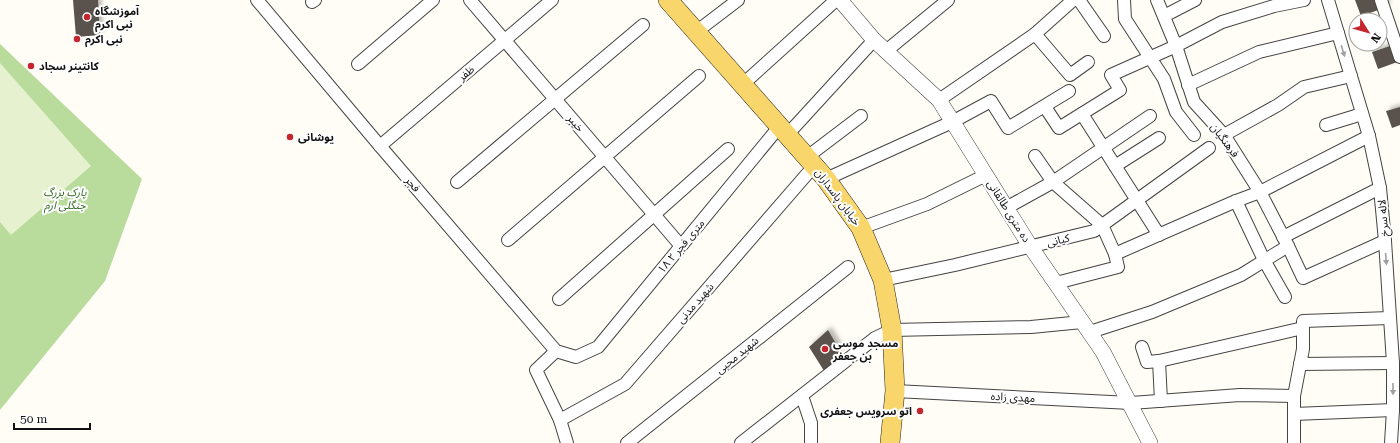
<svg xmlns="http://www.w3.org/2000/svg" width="1400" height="443" font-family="'Roboto Serif','Noto Sans Arabic',serif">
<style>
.forest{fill:#b9dc9c}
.pitch{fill:#e6f2cf}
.building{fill:#5a524d;filter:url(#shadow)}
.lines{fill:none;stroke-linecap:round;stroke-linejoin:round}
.minor-casing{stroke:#444;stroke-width:14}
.tertiary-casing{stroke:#444;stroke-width:16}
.primary-casing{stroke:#222;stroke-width:20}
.minor{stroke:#fff;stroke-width:12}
.tertiary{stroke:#fff;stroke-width:15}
.primary{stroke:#f9d66b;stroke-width:19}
.oneway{fill:#a0a0a0}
.poi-dot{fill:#c4262e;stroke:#fff;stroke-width:1.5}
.labels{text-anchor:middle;stroke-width:4;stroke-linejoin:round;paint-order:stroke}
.poi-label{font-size:11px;font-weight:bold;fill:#111;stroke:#fff;text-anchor:start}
.street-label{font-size:11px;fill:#111;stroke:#fff}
.park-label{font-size:11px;font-style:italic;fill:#2f6b1f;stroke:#fff}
</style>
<defs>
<filter id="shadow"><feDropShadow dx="3.5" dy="-3.5" stdDeviation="2" flood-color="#0004"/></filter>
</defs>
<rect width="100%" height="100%" fill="#fffdf5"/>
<polygon class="forest" points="0,44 142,179 105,281 0,410"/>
<polygon class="pitch" points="0,63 91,166 11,235 0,222"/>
<g class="building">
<polygon points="73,0 98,0 100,35 76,37"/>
<polygon points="1355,0 1385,0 1387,7 1361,16"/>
<polygon points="1399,43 1400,61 1378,69 1372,52"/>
<polygon points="1400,107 1400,125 1392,128 1386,111"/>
<polygon points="828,330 841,352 833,358 838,364 826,374 809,347"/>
</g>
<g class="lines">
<g class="minor-casing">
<g id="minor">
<polyline points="257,0 380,146 556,351 576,357 598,347 779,127"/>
<polyline points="470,0 681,246"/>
<polyline points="1079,0 1104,36"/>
<polyline points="1124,0 1125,19 1164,79 1176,112 1194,135"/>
<polyline points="1157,0 1176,46 1194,102 1224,135 1260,192 1288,246 1303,278 1385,241"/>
<polyline points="1328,0 1369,136 1380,188 1385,241 1393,363 1393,410 1391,443"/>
<polyline points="1381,0 1400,57"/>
<polyline points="312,2 315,0"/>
<polyline points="1164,16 1195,0"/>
<polyline points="696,32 738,0"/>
<polyline points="1035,34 1070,75 1088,62"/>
<polyline points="886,51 948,0"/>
<polyline points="358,64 433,0"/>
<polyline points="742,85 836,0"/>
<polyline points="1188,85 1259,52 1338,33"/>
<polyline points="939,100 1035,34 1073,0"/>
<polyline points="1045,107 1059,128 1120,90 1111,75 1176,46 1222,22 1274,6 1304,0"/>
<polyline points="1082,114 1159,235"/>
<polyline points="1326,125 1362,114"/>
<polyline points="787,135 874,40"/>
<polyline points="1224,135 1278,105 1304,87 1351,76"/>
<polyline points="380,146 552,0"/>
<polyline points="1035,156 1053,182 1102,225 1115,254 1118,267 1056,283"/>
<polyline points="807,157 861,116"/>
<polyline points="1115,166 1159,138"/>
<polyline points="826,179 952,122 991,101 1008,128 1069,91"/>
<polyline points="457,182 643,25"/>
<polyline points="1236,201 1264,260 1285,297"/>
<polyline points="1006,208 1053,182 1150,116"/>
<polyline points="861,228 927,204 986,175"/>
<polyline points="1283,237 1380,188"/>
<polyline points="508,240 699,76"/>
<polyline points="1115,254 1236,201 1260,192 1369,136"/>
<polyline points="883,280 955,265 1094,231 1209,148"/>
<polyline points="559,299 728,149"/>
<polyline points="1090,332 1152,312 1241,275 1288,246"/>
<polyline points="1142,347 1147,362 1159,361 1303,328"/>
<polyline points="556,351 536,370 560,420 567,443"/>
<polyline points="1159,361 1161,401"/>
<polyline points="1300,364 1393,363"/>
<polyline points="895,391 1131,403 1240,395 1294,396"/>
<polyline points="802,396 811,423 811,443"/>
<polyline points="1294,414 1393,410"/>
<polyline points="560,420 625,384 814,166"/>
<polyline points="627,443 848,267"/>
<polyline points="741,443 875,338 892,330 1031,327 1082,322"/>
<polyline points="1294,443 1294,396 1303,349 1303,321 1390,318"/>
</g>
</g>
<g class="tertiary-casing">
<polyline id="tertiary" points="840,0 874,40 939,100 1030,246 1103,352 1150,443"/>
</g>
<g class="primary-casing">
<polyline id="primary" points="668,0 826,179 861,228 883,280 892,330 895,391 890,443"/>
</g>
<use href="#minor" class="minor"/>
<use href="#tertiary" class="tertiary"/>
<use href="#primary" class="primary"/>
</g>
<defs><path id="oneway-solid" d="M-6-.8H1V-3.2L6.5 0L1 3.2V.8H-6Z"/></defs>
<g class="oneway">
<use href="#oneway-solid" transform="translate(1343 51) rotate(73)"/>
<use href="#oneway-solid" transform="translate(1386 259) rotate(86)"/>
<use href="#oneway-solid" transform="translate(1393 389) rotate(90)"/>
</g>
<g class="poi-dot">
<circle cx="87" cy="17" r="4"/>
<circle cx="77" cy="39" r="4"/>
<circle cx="31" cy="66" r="4"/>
<circle cx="290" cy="137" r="4"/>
<circle cx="825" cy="349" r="4"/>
<circle cx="920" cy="411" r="4"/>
</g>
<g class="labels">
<g class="poi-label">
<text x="95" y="15">آموزشگاه<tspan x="95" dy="13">نبی اکرم</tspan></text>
<text x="85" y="43">نبی اکرم</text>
<text x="39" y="70">کانتینر سجاد</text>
<text x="298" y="141">یوشانی</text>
<text x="833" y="347">مسجد موسی<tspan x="833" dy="13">بن جعفر</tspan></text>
<text x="912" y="415" text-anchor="end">اتو سرویس جعفری</text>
</g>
<g class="street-label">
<text transform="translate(466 73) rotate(-40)" y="4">ظفر</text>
<text transform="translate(576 123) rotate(49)" y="4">خیبر</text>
<text transform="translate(1225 140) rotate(53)" y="4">فرهنگیان</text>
<text transform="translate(413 184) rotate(49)" y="4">فجر</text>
<text transform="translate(838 197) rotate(53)" y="4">خیابان پاسداران</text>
<text transform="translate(1009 211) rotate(58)" y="4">ده متری طالقانی</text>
<text transform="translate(1383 218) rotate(-95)" y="4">لاله سرخ</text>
<text transform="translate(1058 240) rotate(-13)" y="4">کیانی</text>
<text transform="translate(681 246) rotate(-50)" y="4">۱۸ متری فجر ۲</text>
<text transform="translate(695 303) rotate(-49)" y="4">شهید مدنی</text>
<text transform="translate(737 355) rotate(-39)" y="4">شهید محبی</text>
<text transform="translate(1013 397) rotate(3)" y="4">مهدی زاده</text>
</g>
<g class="park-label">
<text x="65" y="196">پارک بزرگ<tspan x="65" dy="13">جنگلی ارم</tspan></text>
</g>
</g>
<g transform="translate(1368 32) rotate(127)"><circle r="19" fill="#ffffff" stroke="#a0a0a0"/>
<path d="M0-3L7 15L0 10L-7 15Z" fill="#c4262e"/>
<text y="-6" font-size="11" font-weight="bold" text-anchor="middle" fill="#111111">N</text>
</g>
<path d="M14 423v6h76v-6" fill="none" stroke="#111111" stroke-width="2"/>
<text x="20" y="423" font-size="12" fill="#111111" stroke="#ffffff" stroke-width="3" paint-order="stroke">50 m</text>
</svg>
